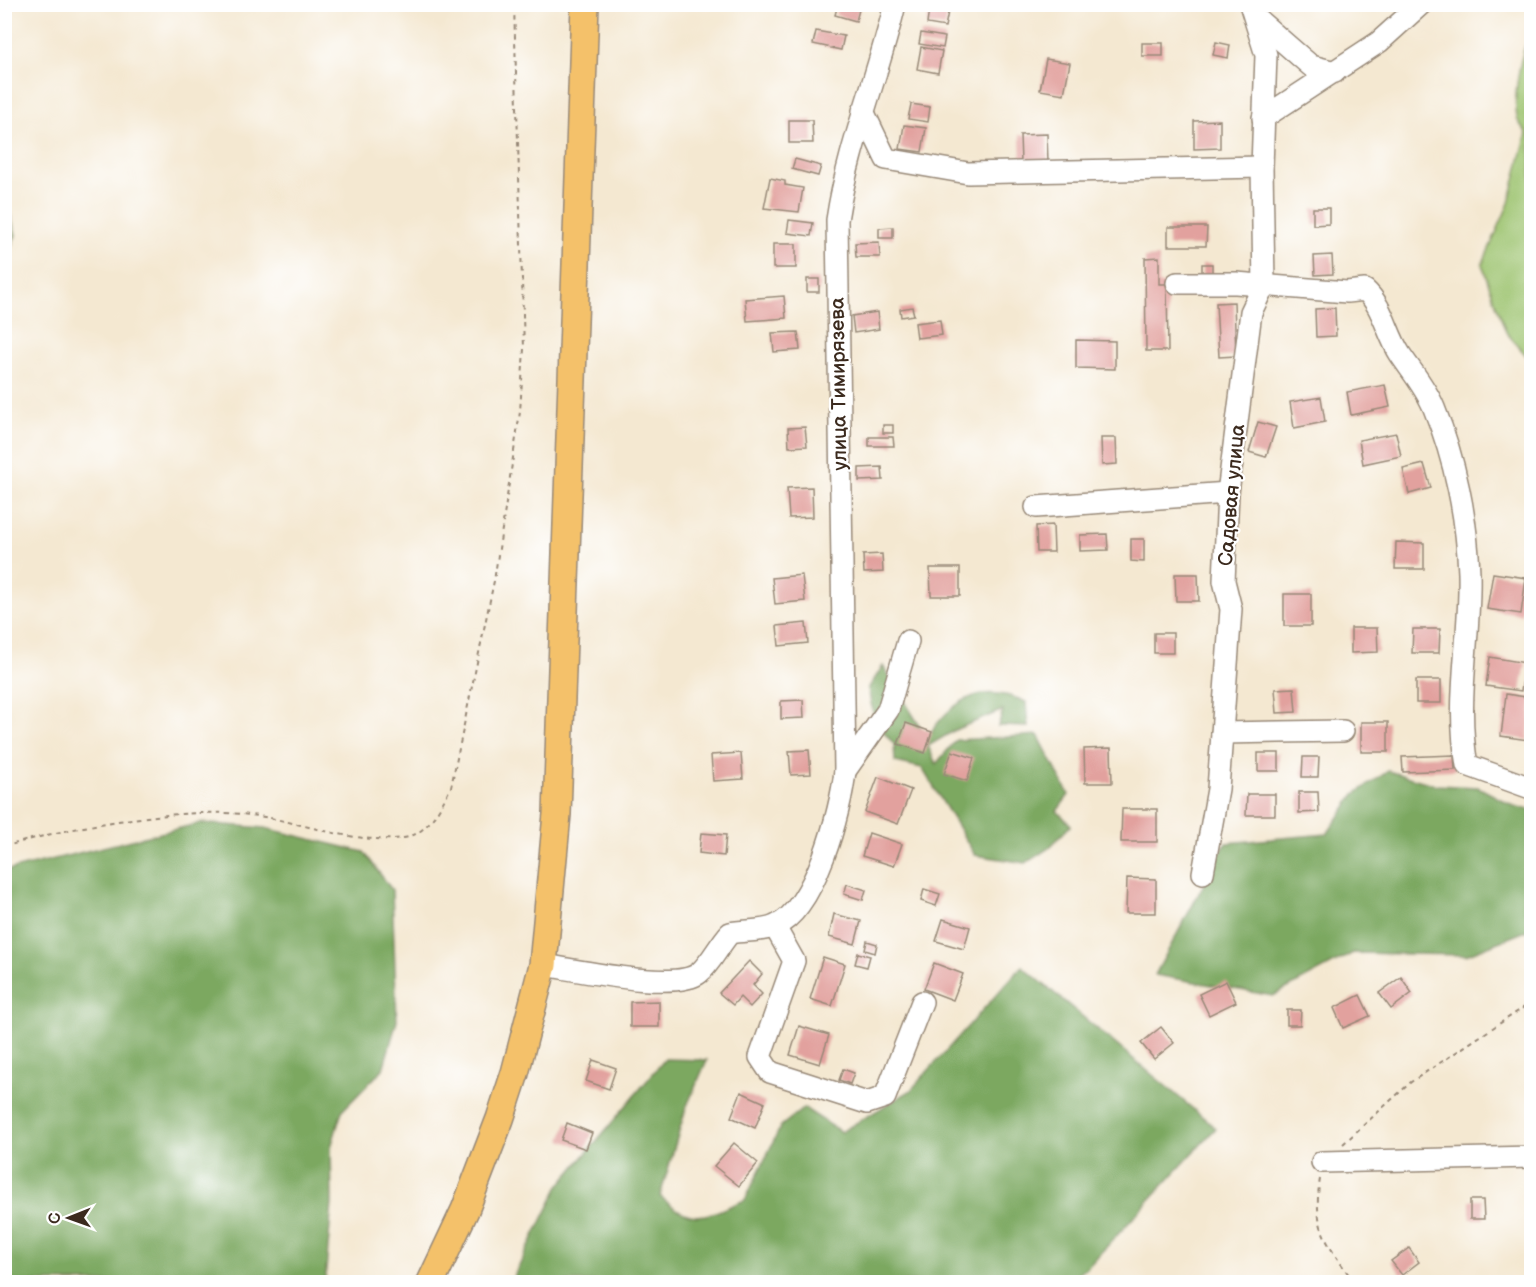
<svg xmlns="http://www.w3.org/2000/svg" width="1536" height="1287" font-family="'Balsamiq Sans',sans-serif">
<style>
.green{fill:#9bc26d;stroke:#6b7646;stroke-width:1.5}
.forest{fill:#7ca860;stroke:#5c693f;stroke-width:1.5}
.building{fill:#e2a19e}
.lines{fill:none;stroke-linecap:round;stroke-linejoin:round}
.minor-casing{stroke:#988978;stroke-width:24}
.major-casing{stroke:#988978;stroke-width:30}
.path{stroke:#988978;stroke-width:2;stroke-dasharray:4.5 4.5;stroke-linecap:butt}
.minor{stroke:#fff;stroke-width:21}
.major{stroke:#f4c16a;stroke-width:27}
.labels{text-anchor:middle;stroke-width:4.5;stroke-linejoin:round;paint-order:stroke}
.street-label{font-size:20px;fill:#3b2a1e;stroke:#fff}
</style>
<rect width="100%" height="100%" fill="#fff"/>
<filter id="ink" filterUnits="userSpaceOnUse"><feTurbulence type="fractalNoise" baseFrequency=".0167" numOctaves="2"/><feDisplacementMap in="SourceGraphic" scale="12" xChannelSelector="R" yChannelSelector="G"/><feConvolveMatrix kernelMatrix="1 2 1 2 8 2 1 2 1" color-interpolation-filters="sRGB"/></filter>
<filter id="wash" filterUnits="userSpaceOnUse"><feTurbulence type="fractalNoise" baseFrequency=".008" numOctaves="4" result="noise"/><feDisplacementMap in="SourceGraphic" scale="24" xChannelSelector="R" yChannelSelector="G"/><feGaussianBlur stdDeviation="1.35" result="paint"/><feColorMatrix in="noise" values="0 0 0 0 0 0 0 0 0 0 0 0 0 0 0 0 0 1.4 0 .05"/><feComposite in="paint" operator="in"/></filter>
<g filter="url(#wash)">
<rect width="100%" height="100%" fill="#f4e8d1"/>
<path class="green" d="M 1531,33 L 1531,361 L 1506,332 L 1482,265 L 1509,203 L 1527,133 C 1523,128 1517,122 1517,117 C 1513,94 1520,53 1531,33 Z"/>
<g class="forest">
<polygon points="4,194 16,235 5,260 4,260"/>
<path d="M 883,666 L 927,738 C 952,699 981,682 1026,702 L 1028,727 L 998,726 L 1003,710 L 957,729 L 928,746 L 936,764 L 956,740 L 1038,735 L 1069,795 L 1057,811 L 1071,825 L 1049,848 L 1026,863 L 975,855 L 922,768 L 895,762 L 894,744 L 875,722 L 868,689 Z"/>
<polygon points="1388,771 1436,785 1478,787 1514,806 1531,810 1531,929 1466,955 1353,953 1273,996 1155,975 1226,843 1327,834 1355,794"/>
<polygon points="201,823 265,828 364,852 392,890 397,1021 383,1069 342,1111 331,1147 332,1203 325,1282 5,1282 5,871"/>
<path d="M 1022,966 L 1216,1128 L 1086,1269 L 1063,1282 L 511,1282 L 559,1186 L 665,1059 L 707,1060 L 686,1108 L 660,1196 C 695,1228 706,1215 745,1200 L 781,1126 L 804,1108 L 841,1132 L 910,1091 Z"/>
</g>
<g id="blocks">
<g class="building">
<polygon points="838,4 860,6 856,21 835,15"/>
<polygon points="1141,4 1162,4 1162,8 1142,10"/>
<polygon points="929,9 948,12 945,27 927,24"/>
<polygon points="816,31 844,36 841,50 813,44"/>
<polygon points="921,33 945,37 943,48 919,44"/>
<polygon points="1216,42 1230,45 1228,58 1213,55"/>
<rect x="1142" y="43" width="21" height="13"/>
<polygon points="921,47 942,51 938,73 917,69"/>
<polygon points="1046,59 1070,63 1064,94 1040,90"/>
<polygon points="911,104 930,107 928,122 908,119"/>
<polygon points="789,120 812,120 813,143 789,143"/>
<polygon points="1220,120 1220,148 1194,149 1194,121"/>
<polygon points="904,125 926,128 922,152 900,149"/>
<polygon points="1047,134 1048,162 1021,163 1020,135"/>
<polygon points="795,159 821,166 818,176 792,169"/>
<polygon points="770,178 785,181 785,185 803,188 799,212 764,208"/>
<polygon points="1313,208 1329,208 1329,224 1313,225"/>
<polygon points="789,220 813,223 811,236 787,233"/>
<polygon points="893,227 893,238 879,238 879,228"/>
<polygon points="1168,227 1207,227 1206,246 1168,246"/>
<polygon points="879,242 880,257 856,257 855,243"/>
<rect x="773" y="244" width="23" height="24"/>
<polygon points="1332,255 1333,274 1315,275 1314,256"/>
<polygon points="1159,257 1159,284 1167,284 1168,351 1146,351 1145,258"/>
<rect x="1202" y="264" width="10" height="21"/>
<rect x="807" y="279" width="12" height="13"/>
<polygon points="784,296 786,318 747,321 745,299"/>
<polygon points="1234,302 1236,356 1219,357 1216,303"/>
<polygon points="912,307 914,315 901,317 900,309"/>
<polygon points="1335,308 1336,336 1316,337 1315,309"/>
<polygon points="877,312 879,329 854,333 852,316"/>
<polygon points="940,320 942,335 917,338 915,323"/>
<polygon points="798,332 800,350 774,352 772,333"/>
<polygon points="1076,340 1115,341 1115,369 1076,368"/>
<polygon points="1385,385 1390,407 1351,415 1347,392"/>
<polygon points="1321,397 1325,422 1294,428 1290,402"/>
<polygon points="1258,422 1276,427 1266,457 1249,452"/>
<rect x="883" y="425" width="10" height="8"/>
<polygon points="805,427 807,446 789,447 788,428"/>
<polygon points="1396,433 1401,456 1363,464 1359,440"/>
<polygon points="869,437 893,437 894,446 869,446"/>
<polygon points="1101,438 1116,438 1117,464 1102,465"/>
<polygon points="1424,464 1431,488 1409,494 1403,469"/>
<polygon points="882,467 883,480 859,481 859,468"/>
<polygon points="812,487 813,517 789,518 787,488"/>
<polygon points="1053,525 1054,552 1037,552 1036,526"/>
<polygon points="1107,534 1108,550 1080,551 1080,535"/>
<polygon points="1131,539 1144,539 1144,562 1131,561"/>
<polygon points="1396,542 1424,543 1424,569 1395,569"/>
<polygon points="882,554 883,572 864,573 863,555"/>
<polygon points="930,568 960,568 960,596 931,596"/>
<polygon points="1493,573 1526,578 1521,614 1487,609"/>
<polygon points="1175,574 1198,574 1199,601 1176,601"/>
<polygon points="802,575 805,601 775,604 772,578"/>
<rect x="1284" y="594" width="27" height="32"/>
<polygon points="806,623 808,643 779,646 777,626"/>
<polygon points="1351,628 1377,628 1378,652 1351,653"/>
<polygon points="1413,629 1440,629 1439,653 1412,653"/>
<rect x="1154" y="633" width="19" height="20"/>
<polygon points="1490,657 1526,663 1521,691 1486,686"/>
<rect x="1416" y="680" width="25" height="23"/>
<polygon points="1294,688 1296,712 1277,713 1275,689"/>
<polygon points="1506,694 1532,698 1528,740 1501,736"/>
<polygon points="803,700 804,718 781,719 781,701"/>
<rect x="1361" y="722" width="27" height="30"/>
<polygon points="906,723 932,732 925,753 898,744"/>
<polygon points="1111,748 1112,783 1085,783 1084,749"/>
<polygon points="809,750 811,774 791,775 789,751"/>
<polygon points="952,751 974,758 967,781 944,774"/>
<polygon points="741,753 743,779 713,781 711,755"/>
<rect x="1258" y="753" width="21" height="18"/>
<polygon points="1454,755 1455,770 1403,772 1402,757"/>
<polygon points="1303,757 1319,757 1318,777 1302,777"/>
<polygon points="878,777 911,790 898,824 865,812"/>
<polygon points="1299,792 1318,792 1319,812 1299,813"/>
<polygon points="1247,794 1275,794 1275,815 1246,815"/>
<polygon points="1122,809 1157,809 1157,842 1121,842"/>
<polygon points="701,833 726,835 724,856 699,853"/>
<polygon points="869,833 902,844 894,866 862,856"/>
<polygon points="1127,878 1156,879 1156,913 1126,913"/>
<polygon points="847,884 866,890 863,900 844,894"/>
<polygon points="924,889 940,894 936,906 921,901"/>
<polygon points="834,914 861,921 855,944 829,937"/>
<polygon points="943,919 970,927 964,949 936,941"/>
<polygon points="867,941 877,944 875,953 865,950"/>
<polygon points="858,953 870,956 867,967 855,964"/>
<polygon points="823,957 845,964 832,1006 810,999"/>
<polygon points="749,961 762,974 753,985 762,994 750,1007 740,997 733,1005 719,993"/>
<polygon points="934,963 963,974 953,1000 924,989"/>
<polygon points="1401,977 1412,993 1391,1009 1379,993"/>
<polygon points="1226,981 1236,1002 1209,1015 1199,994"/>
<polygon points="1360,995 1370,1016 1343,1028 1334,1008"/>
<polygon points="659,1001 659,1027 630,1027 630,1002"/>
<polygon points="1287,1010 1301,1010 1300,1025 1287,1025"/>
<polygon points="799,1026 829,1035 820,1064 790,1055"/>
<polygon points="1161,1027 1174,1043 1154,1059 1141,1043"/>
<polygon points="593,1060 616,1068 609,1089 586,1081"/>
<polygon points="843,1069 854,1073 850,1084 839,1080"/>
<polygon points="741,1092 765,1103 755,1128 731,1117"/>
<polygon points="567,1123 592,1133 586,1149 561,1140"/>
<polygon points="734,1143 758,1163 739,1186 714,1166"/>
<polygon points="1470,1200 1483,1200 1484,1219 1470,1219"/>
<polygon points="1409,1248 1419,1262 1402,1275 1391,1261"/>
</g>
</g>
</g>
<g filter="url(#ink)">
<use href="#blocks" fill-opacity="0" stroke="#988978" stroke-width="1.5"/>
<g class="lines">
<g class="minor-casing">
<g id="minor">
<polyline points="1256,18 1311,66 1335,72"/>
<polyline points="863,111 886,159 968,173 1262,167"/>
<polyline points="1263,118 1379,42 1421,4"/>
<path d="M 1177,283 L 1236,283 L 1347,292 L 1365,290 C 1383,306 1387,334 1400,354 C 1412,372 1426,388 1434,408 C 1455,459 1467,518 1469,573 C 1471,636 1455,701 1467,765 L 1528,787"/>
<polyline points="1036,507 1228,493"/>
<polyline points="1222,733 1343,731"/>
<polyline points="845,771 888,710 908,641"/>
<polyline points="1203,873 1218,789 1231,609 1224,581 1228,493 1251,312 1264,285 1262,167 1266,55 1250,4"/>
<polyline points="775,927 794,961 760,1057 770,1072 867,1103 885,1097 922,1002"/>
<path d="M 543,965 C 573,969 676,992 699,973 C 711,963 719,945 730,933 C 744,930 763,932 775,926 C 815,910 841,810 845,771 L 837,220 C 848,146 878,77 895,4"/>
<polyline points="1322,1162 1532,1157"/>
</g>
</g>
<g class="major-casing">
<polyline id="major" points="431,1282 465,1210 500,1119 515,1073 543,965 557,814 585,4"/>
</g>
<g class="path">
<path d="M 4,847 C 70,826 183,806 251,815 C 301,821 353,845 403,838 C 428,835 441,806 451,787 L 494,581 L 520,412 L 524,349 L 514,4"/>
<polyline points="1343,1144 1411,1082 1532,1002"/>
<path d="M 1320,1179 C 1312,1228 1327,1244 1354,1282"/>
</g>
<use href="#minor" class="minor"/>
<use href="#major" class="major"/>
</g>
</g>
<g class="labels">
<g class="street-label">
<text transform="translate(838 384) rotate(-91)" y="7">улица Тимирязева</text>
<text transform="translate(1231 495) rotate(-85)" y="7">Садовая улица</text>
</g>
</g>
<rect width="1536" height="1287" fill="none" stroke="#fff" stroke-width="24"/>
<g transform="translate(69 1218) rotate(269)" stroke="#ffffff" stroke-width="4.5" paint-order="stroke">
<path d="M0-4.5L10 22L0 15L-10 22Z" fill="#3b2a1e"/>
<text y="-9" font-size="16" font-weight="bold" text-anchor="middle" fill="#3b2a1e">С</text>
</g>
</svg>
